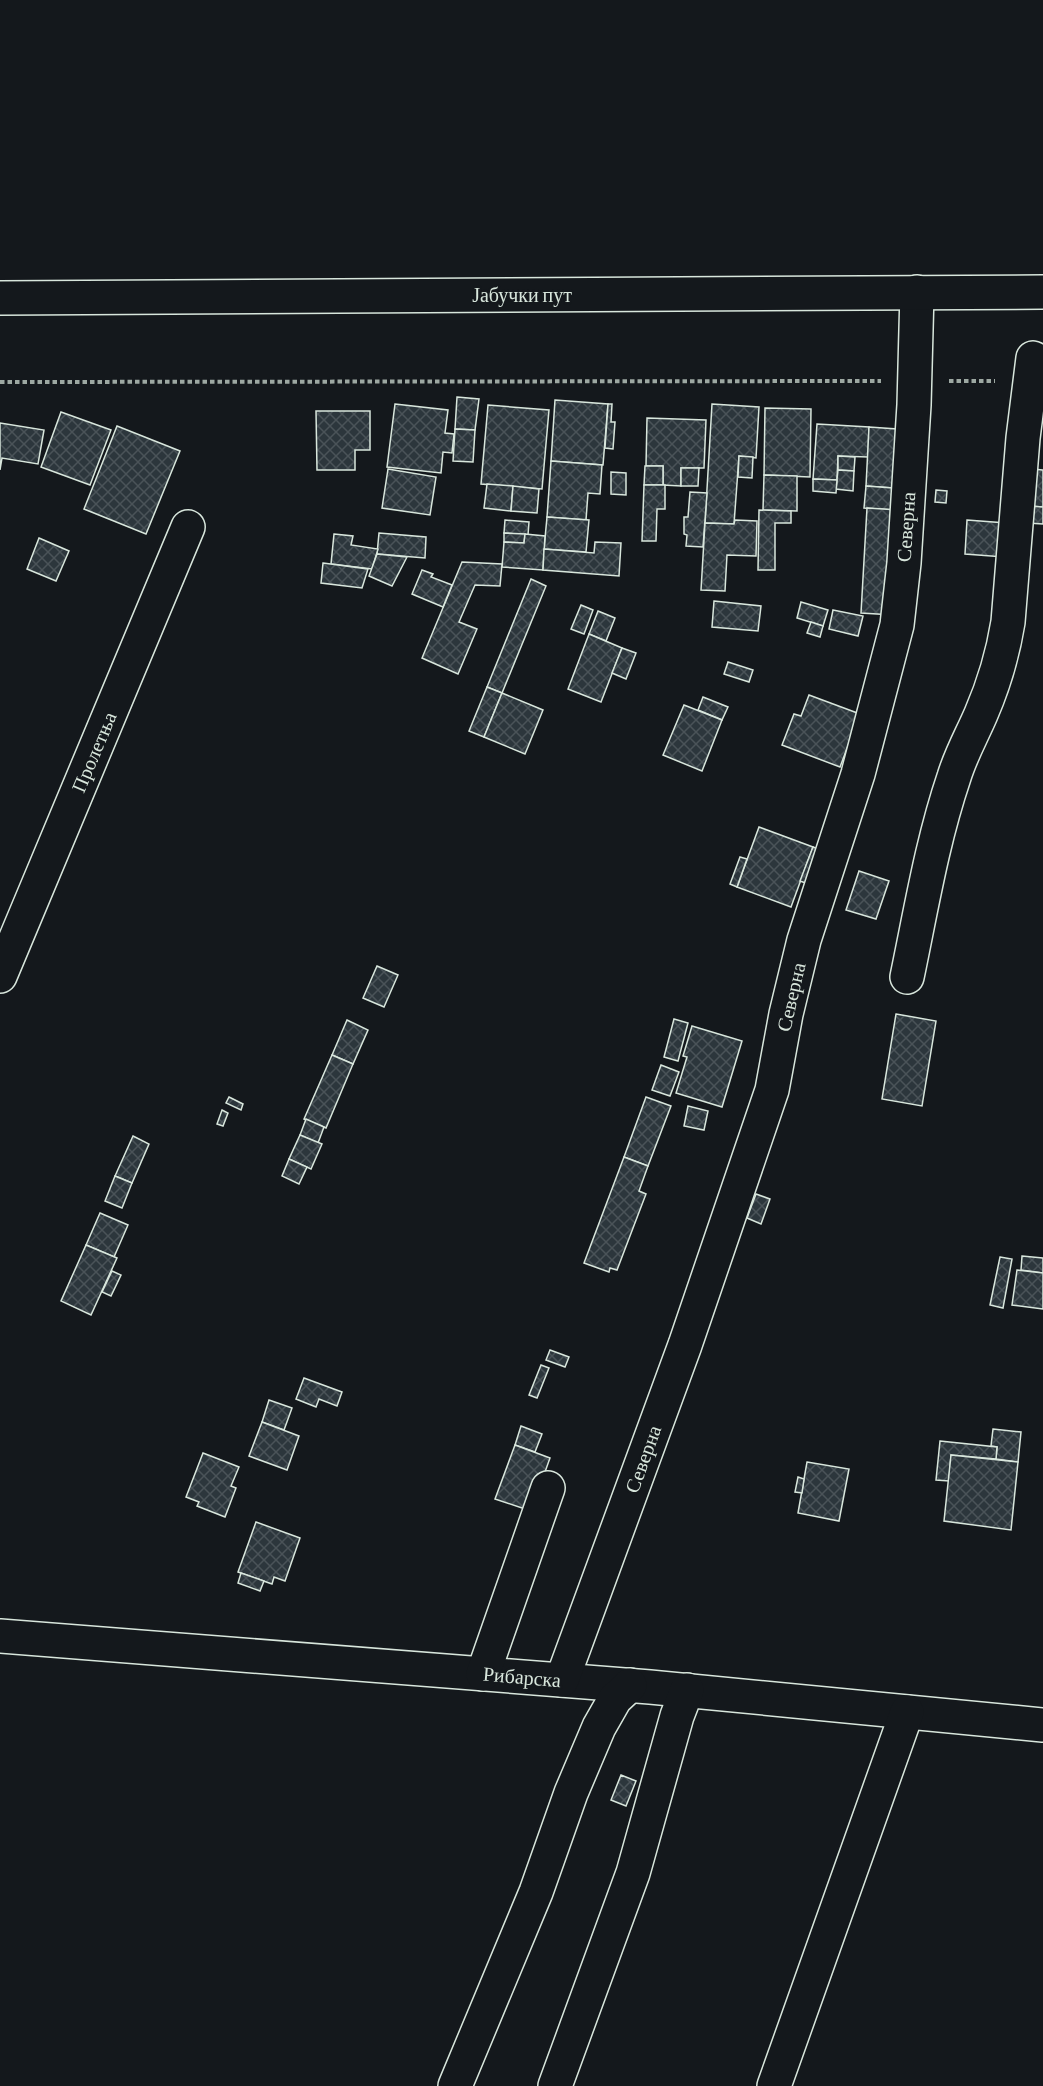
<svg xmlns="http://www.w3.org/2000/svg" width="1043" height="2086" font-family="'Crimson Pro',serif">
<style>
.building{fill:url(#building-cross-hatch);stroke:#d8e6dc;stroke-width:1.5}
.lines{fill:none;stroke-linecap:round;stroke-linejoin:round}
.minor-casing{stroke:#d8e6dc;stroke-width:36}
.major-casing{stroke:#d8e6dc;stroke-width:36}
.path{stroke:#9da8a2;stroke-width:4;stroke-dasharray:4.5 3;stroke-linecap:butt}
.minor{stroke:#14181c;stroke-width:33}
.major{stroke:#14181c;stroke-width:33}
.labels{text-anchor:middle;stroke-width:4.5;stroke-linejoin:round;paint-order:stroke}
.street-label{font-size:20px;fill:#d8e6dc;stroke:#14181c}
</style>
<defs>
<pattern id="building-cross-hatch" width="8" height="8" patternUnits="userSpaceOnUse" patternTransform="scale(1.5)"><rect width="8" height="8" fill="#2c363c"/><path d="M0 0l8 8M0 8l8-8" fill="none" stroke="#4a5358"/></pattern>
</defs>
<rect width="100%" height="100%" fill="#14181c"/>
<g class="building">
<polygon points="457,397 479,399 475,430 455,429"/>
<polygon points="555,400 608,404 603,465 551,461"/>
<polygon points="395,404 448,410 445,433 454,434 452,453 443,452 441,473 387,467"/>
<polygon points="608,404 612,404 611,422 615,422 613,449 605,448"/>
<polygon points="712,404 759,407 756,458 739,456 734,524 705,523"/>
<polygon points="488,405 549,410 542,489 481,484"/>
<polygon points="765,408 811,409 810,477 764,475"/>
<polygon points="316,411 370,411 370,450 355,450 355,470 317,470"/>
<polygon points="61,412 111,430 90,485 41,467"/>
<polygon points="647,418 706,420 704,468 681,468 681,486 663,485 663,466 646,466"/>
<polygon points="0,423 44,430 38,464 2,458 0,470"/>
<polygon points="817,424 869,427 868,457 838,456 837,480 813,479"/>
<polygon points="117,426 180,451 146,534 84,509"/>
<polygon points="869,427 897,429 893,488 866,486"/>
<polygon points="455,429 475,430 473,462 453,461"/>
<polygon points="739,456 753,457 752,478 738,477"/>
<polygon points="838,456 855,457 854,471 838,470"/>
<polygon points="551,461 602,465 600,494 588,493 586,520 547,517"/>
<polygon points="645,466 663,466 663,485 644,485"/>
<polygon points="681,468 699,468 698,486 681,486"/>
<polygon points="388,469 436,477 430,515 382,508"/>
<polygon points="1032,469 1043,470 1043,507 1029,506"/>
<polygon points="838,470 854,471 853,491 836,489"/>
<polygon points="611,472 626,473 626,495 611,494"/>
<polygon points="764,475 797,476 797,511 763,510"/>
<polygon points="813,479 837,480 836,493 813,491"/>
<polygon points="487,484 513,486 511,511 484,508"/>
<polygon points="644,485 665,485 665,509 657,509 656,541 642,541"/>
<polygon points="513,486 539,489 537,513 511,511"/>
<polygon points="866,486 893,488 892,510 864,508"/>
<polygon points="936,490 947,491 946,503 935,502"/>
<polygon points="690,492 707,493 703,547 686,546 687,535 684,534 684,517 688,517"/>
<polygon points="1029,506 1043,507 1043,524 1028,523"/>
<polygon points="867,508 899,510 893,615 861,613"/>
<polygon points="759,510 791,511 791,523 775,523 775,570 758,570"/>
<polygon points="547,517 589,520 586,552 544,549"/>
<polygon points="505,520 529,522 528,535 504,533"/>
<polygon points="735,520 757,521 756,556 727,555 725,591 701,590 705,523 734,524"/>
<polygon points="967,520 1006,523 1004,557 965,554"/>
<polygon points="379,533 426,537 425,558 377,554"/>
<polygon points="504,533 525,534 524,543 504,542"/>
<polygon points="334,534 353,536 351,545 378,549 372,569 331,564"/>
<polygon points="525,534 545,536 543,570 502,567 504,542 524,543"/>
<polygon points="39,538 69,551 56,581 27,569"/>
<polygon points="595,542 621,543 619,576 543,570 544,549 594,553"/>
<polygon points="377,554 407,557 392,586 369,576"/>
<polygon points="462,562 502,564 500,586 475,585 459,622 477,629 458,674 422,658"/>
<polygon points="323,563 368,569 362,588 321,583"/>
<polygon points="422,570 433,574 431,577 452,585 443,607 412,594"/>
<polygon points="531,579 546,586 502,693 487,687"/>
<polygon points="714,601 761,606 758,631 712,627"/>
<polygon points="801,602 828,610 823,626 797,618"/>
<polygon points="581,605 593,610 584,634 571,629"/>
<polygon points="833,610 863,616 858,636 829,629"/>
<polygon points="598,611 615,618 606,641 589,634"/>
<polygon points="811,622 823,626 820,637 807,633"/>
<polygon points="589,634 622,648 601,702 568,689"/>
<polygon points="622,648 636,653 626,679 612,673"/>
<polygon points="728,662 753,670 749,682 724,674"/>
<polygon points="487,687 502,693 484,737 469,731"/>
<polygon points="502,693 543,710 525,754 484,737"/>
<polygon points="809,695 860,714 840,767 782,745 794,714 801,716"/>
<polygon points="703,697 728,707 722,720 698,710"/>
<polygon points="684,705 722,720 702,771 663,755"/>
<polygon points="759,827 813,847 791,907 737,887"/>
<polygon points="813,847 823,851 811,885 800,881"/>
<polygon points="740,857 747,859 737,887 730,884"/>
<polygon points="859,871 889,881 876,919 846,910"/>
<polygon points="377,966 398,975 384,1007 363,998"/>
<polygon points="896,1014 936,1021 922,1106 882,1099"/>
<polygon points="674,1019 688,1023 678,1061 664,1057"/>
<polygon points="347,1020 368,1030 353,1064 332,1055"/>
<polygon points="692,1026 742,1041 722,1107 676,1093 687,1057 683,1056"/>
<polygon points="332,1055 353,1064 326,1128 304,1119"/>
<polygon points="661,1065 679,1072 670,1096 652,1090"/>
<polygon points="229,1097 243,1104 241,1110 226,1103"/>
<polygon points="646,1097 671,1106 648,1166 624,1157"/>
<polygon points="688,1106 708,1111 704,1130 684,1126"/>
<polygon points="222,1110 228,1113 223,1126 217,1124"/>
<polygon points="306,1119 324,1127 318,1143 300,1135"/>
<polygon points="300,1135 322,1144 311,1169 289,1159"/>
<polygon points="133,1136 149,1144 132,1183 115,1176"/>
<polygon points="624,1157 648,1166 639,1191 646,1194 617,1270 610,1268 609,1272 584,1263"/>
<polygon points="289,1159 307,1167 299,1184 282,1176"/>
<polygon points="115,1176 132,1183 122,1208 105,1201"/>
<polygon points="756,1194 770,1199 761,1224 747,1218"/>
<polygon points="100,1213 128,1225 114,1257 86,1245"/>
<polygon points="86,1245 117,1258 91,1315 61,1301"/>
<polygon points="1022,1256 1043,1258 1043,1273 1021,1270"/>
<polygon points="1000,1257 1012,1259 1003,1308 990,1305"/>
<polygon points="1017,1270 1043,1273 1043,1309 1012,1305"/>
<polygon points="112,1271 121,1275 111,1296 102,1292"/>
<polygon points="550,1350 569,1357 565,1367 546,1360"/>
<polygon points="541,1365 549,1368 537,1398 529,1395"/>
<polygon points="304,1378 342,1392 337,1406 319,1399 316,1407 296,1399"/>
<polygon points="269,1400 292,1408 284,1430 262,1422"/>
<polygon points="262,1422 299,1436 287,1470 249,1456"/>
<polygon points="521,1426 542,1434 535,1452 515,1445"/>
<polygon points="993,1429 1021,1432 1018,1462 996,1459 997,1447 991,1446"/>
<polygon points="940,1441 997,1447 996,1459 951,1455 949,1481 936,1480"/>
<polygon points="515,1445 550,1458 531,1511 495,1499"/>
<polygon points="203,1453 239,1467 231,1486 236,1488 225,1517 197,1506 199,1502 186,1497"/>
<polygon points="951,1455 1018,1462 1011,1530 944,1521"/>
<polygon points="807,1462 849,1469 839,1521 798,1513"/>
<polygon points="798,1477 804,1479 802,1493 795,1492"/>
<polygon points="256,1522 300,1538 285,1581 274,1577 272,1584 238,1572"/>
<polygon points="241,1573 264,1581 260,1591 238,1583"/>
<polygon points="621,1775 636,1781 626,1806 611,1800"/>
</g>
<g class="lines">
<g class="minor-casing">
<g id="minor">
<polyline points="0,976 188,527"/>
<path d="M 907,977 C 921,910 932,842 954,777 C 961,754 972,735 981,714 C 994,684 1003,653 1008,622 L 1023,438 L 1033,358"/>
<polyline points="0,1636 650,1687 1043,1725"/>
<polyline points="483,1674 548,1488"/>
<polyline points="562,1680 685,1345 772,1090 786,1014 804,940 858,774 897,625 904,563 914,405 917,292"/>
<polyline points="455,2086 536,1892 571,1793 599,1727 615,1699 630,1685"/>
<polyline points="555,2086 633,1873 677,1716 687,1690"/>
<polyline points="774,2086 907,1712"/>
</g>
</g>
<g class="major-casing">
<polyline id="major" points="0,298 1043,292"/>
</g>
<g class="path">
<polyline points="949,381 995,381"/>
<polyline points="0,382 881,381"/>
</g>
<use href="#minor" class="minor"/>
<use href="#major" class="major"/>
</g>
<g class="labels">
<g class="street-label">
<text x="522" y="302">Јабучки пут</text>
<text transform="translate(906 527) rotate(-86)" y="7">Северна</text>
<text transform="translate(94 752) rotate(-67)" y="7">Пролетња</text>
<text transform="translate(791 997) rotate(-77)" y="7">Северна</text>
<text transform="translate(643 1459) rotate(-70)" y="7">Северна</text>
<text transform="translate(522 1677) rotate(5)" y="7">Рибарска</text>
</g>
</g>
</svg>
